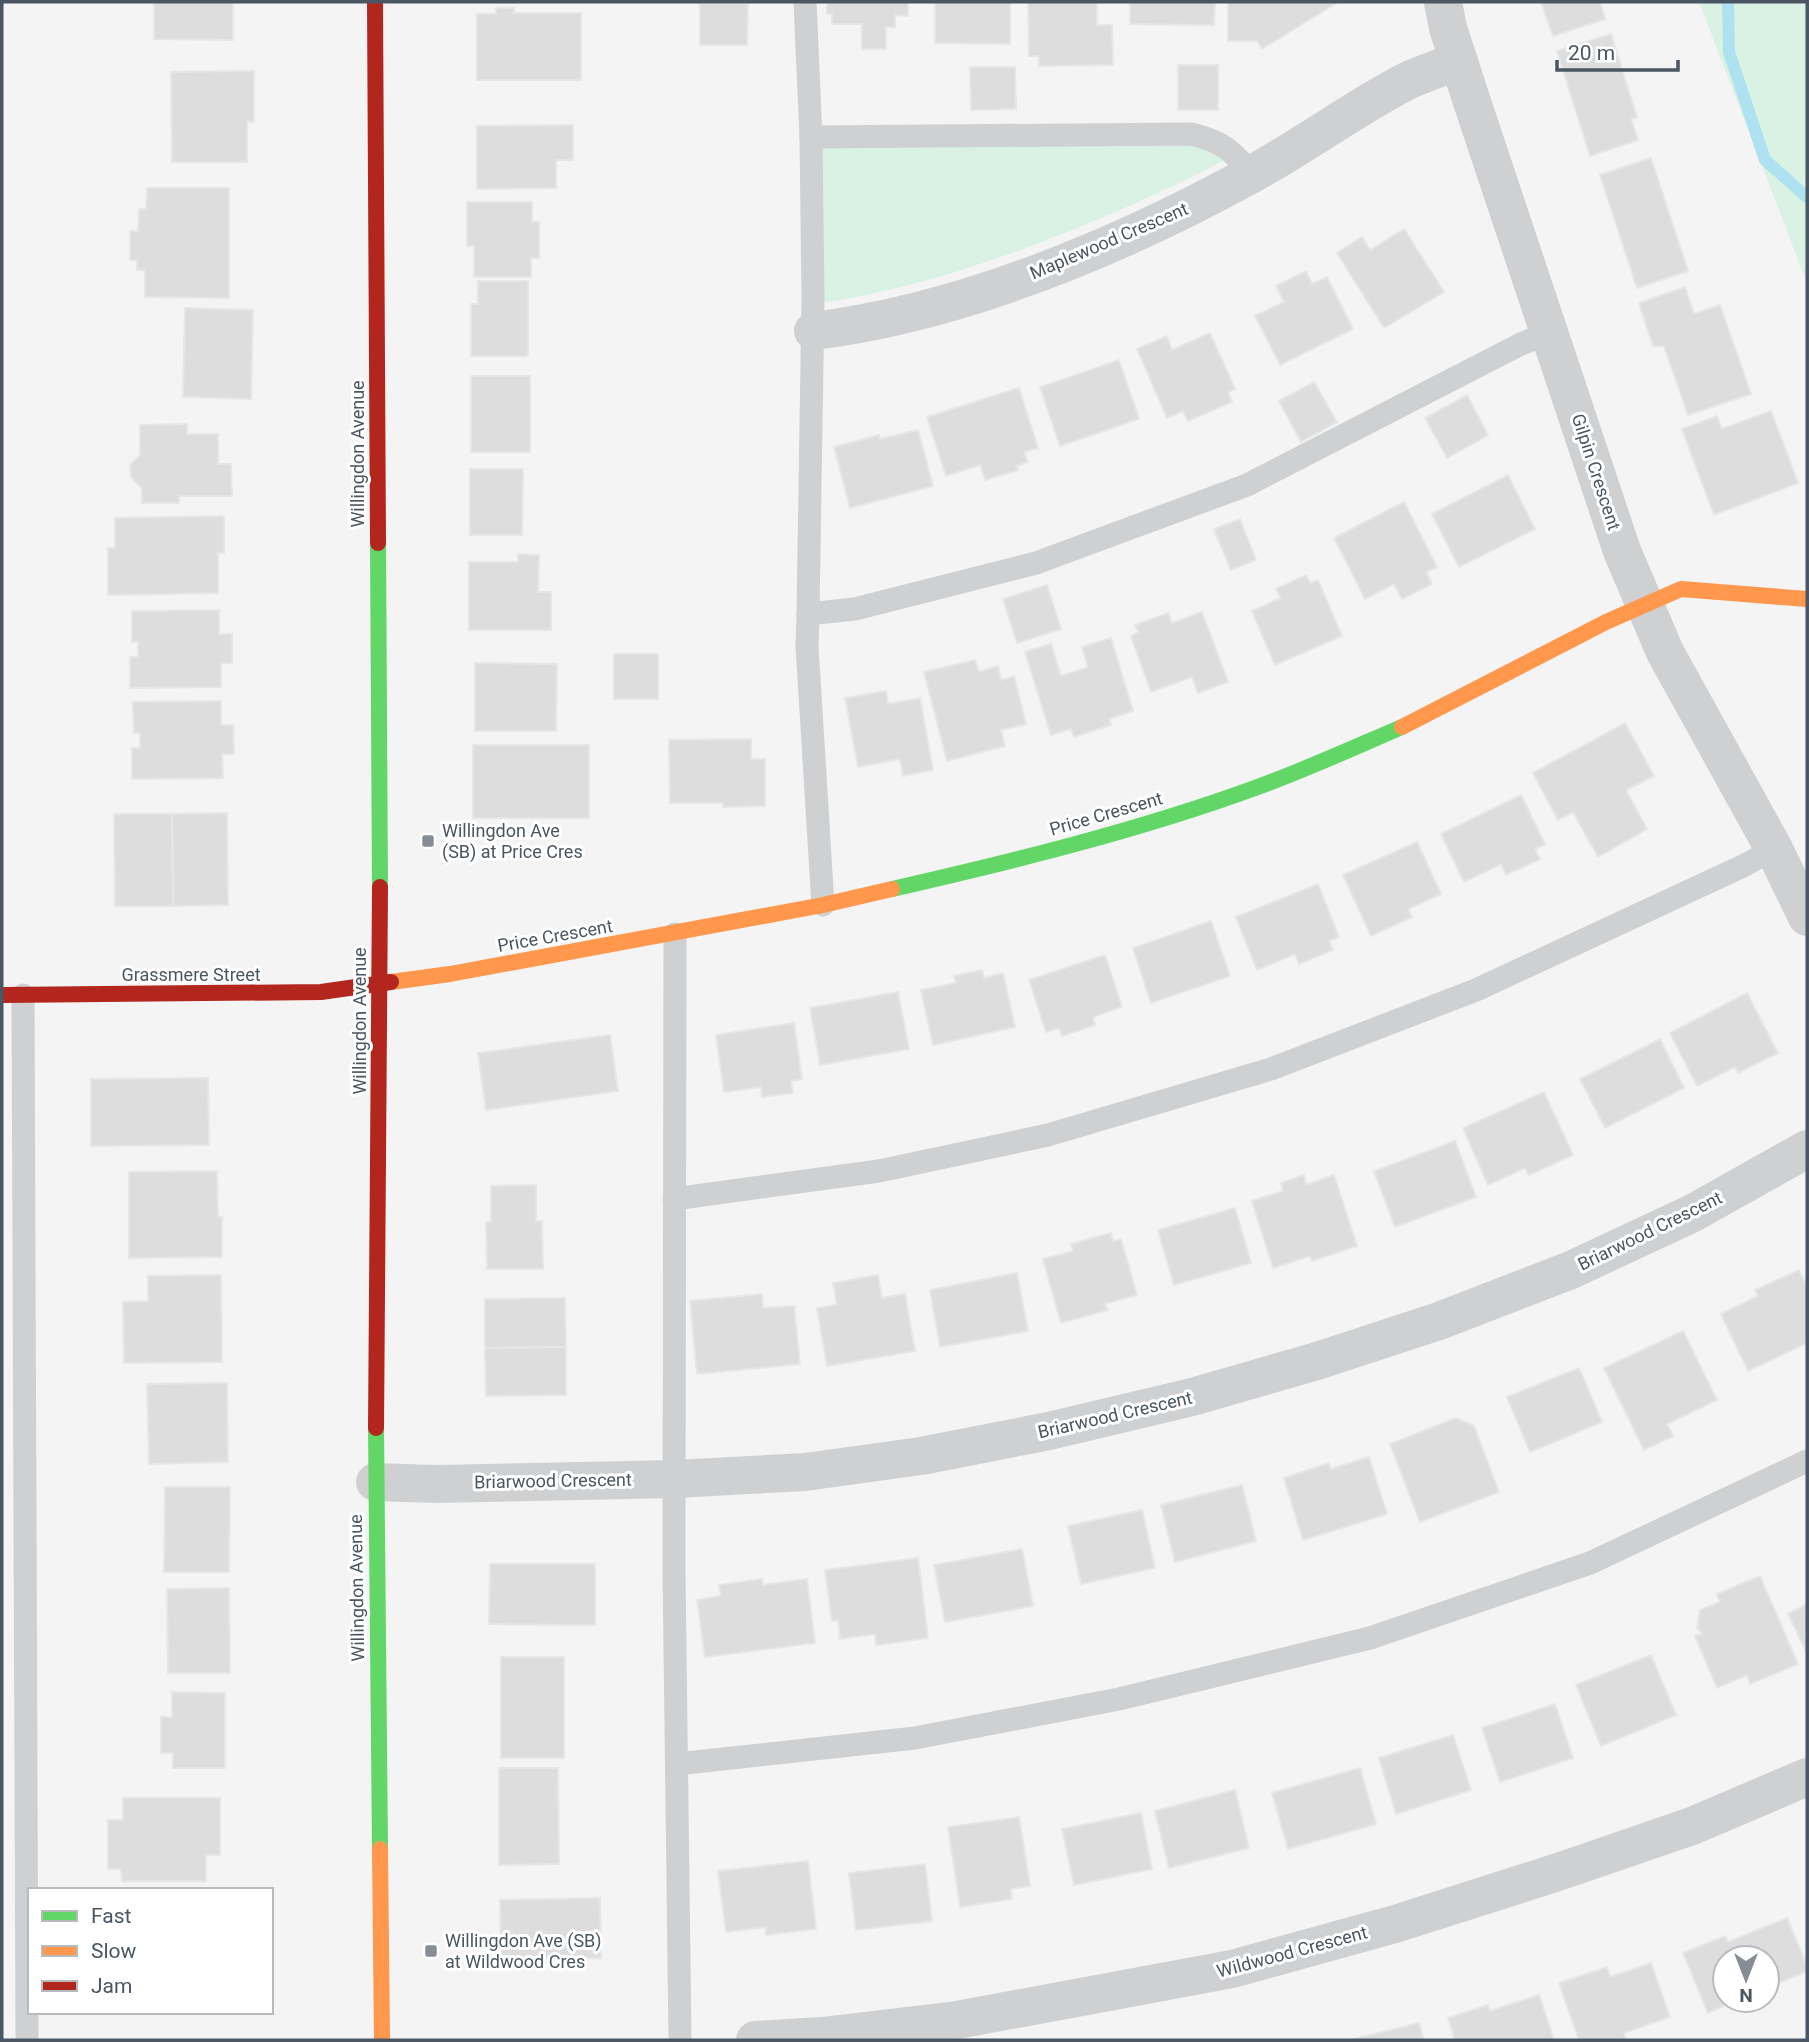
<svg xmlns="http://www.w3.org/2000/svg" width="1809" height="2042" font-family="Roboto,sans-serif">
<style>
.green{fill:#d9f2e3}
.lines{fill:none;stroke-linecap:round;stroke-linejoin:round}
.stream{stroke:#aee2f0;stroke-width:12}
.building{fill:#ddddde;stroke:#e5e6e7;stroke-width:2}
.lane{stroke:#ced0d2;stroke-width:23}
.street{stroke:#ced0d2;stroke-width:38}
.fast{stroke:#63d668;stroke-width:16}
.slow{stroke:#ff974d;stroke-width:16}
.jam{stroke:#b3261e;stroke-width:16}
.poi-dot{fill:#868d94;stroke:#fff;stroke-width:2.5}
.labels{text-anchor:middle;stroke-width:6;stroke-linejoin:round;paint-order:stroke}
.street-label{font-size:18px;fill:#4a5661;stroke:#fff}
.poi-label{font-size:18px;fill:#4a5661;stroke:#fff;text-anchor:start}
</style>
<rect width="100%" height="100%" fill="#f4f4f4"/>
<g class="green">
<polygon points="1699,2 1807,2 1807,283"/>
<path d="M 1191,134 L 1235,154 C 1191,179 1145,199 1099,219 C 1008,257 911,291 813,304 L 811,137 Z"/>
</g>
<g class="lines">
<polyline class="stream" points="1728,2 1729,52 1765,160 1807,197"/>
</g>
<g class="building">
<polygon points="154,2 233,2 233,40 154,39"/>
<polygon points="827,2 908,2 908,16 895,15 895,27 886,27 886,49 862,49 862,24 832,24 832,14 827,14"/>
<polygon points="935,2 1010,2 1010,44 935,43"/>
<polygon points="1028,2 1097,2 1097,25 1112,25 1113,65 1039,66 1039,56 1029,56"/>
<polygon points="1130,2 1215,2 1214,25 1130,24"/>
<polygon points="1228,2 1338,2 1262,49 1257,41 1228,41"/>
<polygon points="1541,2 1600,2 1605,19 1553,36"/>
<polygon points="700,4 748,4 747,45 700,45"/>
<polygon points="496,8 514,8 514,13 581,13 581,80 477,80 477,14 496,14"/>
<polygon points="1611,34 1637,117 1631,119 1638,140 1590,156 1557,51"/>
<rect x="1178" y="65" width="40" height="45"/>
<polygon points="970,67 1015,67 1016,109 971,110"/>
<polygon points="254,71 254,122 247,122 247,162 172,162 171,72"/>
<polygon points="573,125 573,160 556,160 556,188 477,189 477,126"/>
<polygon points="1651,158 1688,271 1637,288 1600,175"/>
<polygon points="147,188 229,188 229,298 145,297 145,270 137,270 137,260 130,260 130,231 138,231 139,209 146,209"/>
<polygon points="467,202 532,202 532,222 539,222 539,258 531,258 531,277 474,277 474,246 467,246"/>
<polygon points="1404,229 1444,292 1384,328 1337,253 1362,237 1370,250"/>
<polygon points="1306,271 1312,284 1327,277 1353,329 1280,365 1255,316 1284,302 1276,286"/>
<polygon points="478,281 528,281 528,356 471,356 471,304 478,304"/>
<polygon points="1685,287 1694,314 1720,305 1751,394 1688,415 1664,346 1653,346 1639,303"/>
<polygon points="185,308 253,310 251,399 183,397"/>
<polygon points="1210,333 1235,389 1228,392 1232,402 1188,421 1183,411 1167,418 1137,349 1167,336 1172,350"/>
<polygon points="1119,360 1139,419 1060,446 1040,387"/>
<rect x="471" y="376" width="59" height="76"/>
<polygon points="1314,382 1337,422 1301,442 1279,401"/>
<polygon points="1019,388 1038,448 1024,452 1028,462 1016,466 1018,470 985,480 980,465 946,476 927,417"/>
<polygon points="1467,395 1488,435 1447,458 1425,418"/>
<polygon points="1771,411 1798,483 1714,515 1682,429 1717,416 1722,429"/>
<polygon points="187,424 187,434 218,434 218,464 231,464 232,496 179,496 179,503 142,503 142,488 131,477 130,465 140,455 140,425"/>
<polygon points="918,430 933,486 850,508 834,447 879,435 880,439"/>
<polygon points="470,469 523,469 522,535 470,535"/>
<polygon points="1508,475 1535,529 1459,567 1432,514"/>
<polygon points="1404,502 1437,567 1426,572 1432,584 1402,599 1394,584 1365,599 1334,538"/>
<polygon points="224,516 224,553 218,553 218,593 108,595 108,548 115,548 115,518"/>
<polygon points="1240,519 1256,560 1231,570 1214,529"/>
<polygon points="518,554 539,555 538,592 551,592 551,630 469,630 469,562 518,562"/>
<polygon points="1306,575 1310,583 1318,580 1342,636 1275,665 1252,611 1281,598 1276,589"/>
<polygon points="1047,585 1061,629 1017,643 1003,599"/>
<polygon points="219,610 219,634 232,634 232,663 221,663 221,687 130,688 130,657 138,657 138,642 132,642 132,611"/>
<polygon points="1202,612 1228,682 1198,693 1192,677 1151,692 1131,636 1139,632 1135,625 1168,613 1172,623"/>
<polygon points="1111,638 1133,711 1109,719 1111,725 1074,737 1071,729 1051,735 1025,652 1051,644 1061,676 1088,667 1082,647"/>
<rect x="614" y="654" width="44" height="45"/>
<polygon points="975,660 979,672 998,666 1001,680 1014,676 1026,724 1001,730 1005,746 947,761 924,672"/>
<polygon points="475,663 557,664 556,731 475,731"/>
<polygon points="886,691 888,704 920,698 933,770 903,776 900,759 858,767 845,698"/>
<polygon points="221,701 221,725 233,725 234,754 222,754 223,778 132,779 132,748 140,748 140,733 134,733 133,702"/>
<polygon points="1625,723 1654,776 1626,790 1647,829 1598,857 1573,812 1558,820 1533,773"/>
<polygon points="751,739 751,759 765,759 765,806 723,807 723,803 670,803 669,740"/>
<rect x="473" y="745" width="116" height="73"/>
<polygon points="1521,795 1545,844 1535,849 1540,859 1506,875 1501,864 1464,882 1441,834"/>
<polygon points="227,813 228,905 173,906 172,814"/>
<polygon points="114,814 172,814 173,906 115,906"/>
<polygon points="1417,842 1441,894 1408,909 1412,917 1371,936 1343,875"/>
<polygon points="1318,884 1339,937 1329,941 1333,950 1299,964 1295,954 1257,970 1236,917"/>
<polygon points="1211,921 1230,976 1151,1003 1133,948"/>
<polygon points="1105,955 1122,1007 1093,1017 1095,1025 1062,1036 1059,1028 1046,1032 1029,980"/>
<polygon points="982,970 984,978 1003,973 1015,1027 933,1045 921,990 956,983 954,976"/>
<polygon points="898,992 909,1049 820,1065 810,1008"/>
<polygon points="1747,993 1778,1053 1738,1073 1735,1067 1697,1086 1670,1033"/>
<polygon points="794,1023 802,1079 791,1081 793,1093 762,1097 761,1087 724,1092 716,1035"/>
<polygon points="610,1035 618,1091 486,1110 478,1053"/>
<polygon points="1660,1039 1684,1088 1605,1128 1580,1079"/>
<polygon points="208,1078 209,1145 91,1146 91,1079"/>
<polygon points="1544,1092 1573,1155 1529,1175 1525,1168 1488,1185 1463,1128"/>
<polygon points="1455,1141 1476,1197 1395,1227 1374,1171"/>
<polygon points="217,1171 218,1217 222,1217 222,1257 129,1258 129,1172"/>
<polygon points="1304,1175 1306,1185 1334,1175 1357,1246 1312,1261 1310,1256 1273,1268 1252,1201 1283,1191 1281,1183"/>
<polygon points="536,1185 536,1221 542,1221 543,1269 487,1269 486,1223 491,1221 491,1186"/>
<polygon points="1235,1208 1251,1263 1174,1285 1158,1230"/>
<polygon points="1111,1233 1113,1242 1121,1239 1137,1295 1104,1304 1108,1310 1061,1323 1043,1259 1073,1251 1071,1244"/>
<polygon points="1799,1270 1807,1287 1807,1343 1748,1371 1721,1314 1758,1296 1755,1290"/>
<polygon points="1017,1273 1028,1331 940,1347 930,1290"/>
<polygon points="221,1275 222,1362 124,1363 123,1302 148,1301 148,1276"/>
<polygon points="878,1275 882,1298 905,1294 915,1351 827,1366 817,1308 837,1305 833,1283"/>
<polygon points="762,1294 763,1308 794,1306 800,1364 697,1374 690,1301"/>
<polygon points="565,1298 566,1347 485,1348 485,1299"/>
<polygon points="1683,1331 1717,1400 1667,1424 1673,1436 1644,1450 1604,1368"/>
<polygon points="566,1347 566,1395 486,1396 485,1348"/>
<polygon points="1579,1368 1602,1422 1530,1452 1507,1397"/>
<polygon points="227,1383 228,1462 149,1464 147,1384"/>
<polygon points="1456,1418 1474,1426 1499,1492 1420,1522 1390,1444"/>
<polygon points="1369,1457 1387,1514 1303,1540 1284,1478 1329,1463 1331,1469"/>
<polygon points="1242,1485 1256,1541 1175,1562 1161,1505"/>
<polygon points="165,1487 230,1487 229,1572 164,1572"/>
<polygon points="1142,1510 1155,1568 1081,1584 1068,1526"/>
<polygon points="1022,1549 1033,1606 945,1622 934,1565"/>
<polygon points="918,1558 928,1638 876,1645 875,1634 840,1639 838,1620 832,1621 825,1570"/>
<polygon points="490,1564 595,1564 595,1625 489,1624"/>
<polygon points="1760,1576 1798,1664 1750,1684 1747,1675 1717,1688 1695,1636 1703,1634 1697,1628 1700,1610 1720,1602 1717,1594"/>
<polygon points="762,1579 763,1585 807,1579 815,1643 705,1657 697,1600 721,1596 719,1585"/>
<polygon points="229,1588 230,1673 168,1673 167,1589"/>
<polygon points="1807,1604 1807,1653 1788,1614"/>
<polygon points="1651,1655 1676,1715 1601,1746 1576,1685"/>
<rect x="501" y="1657" width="63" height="101"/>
<polygon points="172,1692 225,1693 225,1768 173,1768 173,1753 161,1753 161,1717 172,1717"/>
<polygon points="1555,1704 1573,1758 1500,1782 1482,1728"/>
<polygon points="1453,1735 1471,1790 1396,1814 1379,1758"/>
<polygon points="499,1768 558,1768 559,1864 499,1865"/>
<polygon points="1360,1768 1376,1824 1288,1849 1272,1793"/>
<polygon points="1235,1790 1249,1848 1169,1868 1155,1811"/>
<polygon points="123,1798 220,1798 220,1855 206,1855 206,1881 122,1881 121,1869 108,1869 108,1820 123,1820"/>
<polygon points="1141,1813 1152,1869 1074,1885 1062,1829"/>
<polygon points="1019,1817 1030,1886 1011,1889 1012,1899 960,1907 948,1827"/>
<polygon points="808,1861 816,1929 766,1935 766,1927 726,1932 718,1871"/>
<polygon points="925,1864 932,1921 856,1930 849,1873"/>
<polygon points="600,1898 601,1958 501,1960 500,1900"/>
<polygon points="1787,1918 1807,1966 1807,1971 1767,1988 1767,1958 1725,1958 1725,2000 1738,2000 1708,2013 1683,1953 1725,1936 1728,1942"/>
<polygon points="1651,1963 1670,2017 1624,2033 1626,2040 1579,2040 1559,1983 1607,1967 1610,1977"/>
<polygon points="1539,1995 1554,2040 1455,2040 1448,2018 1488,2005 1490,2011"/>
<polygon points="1419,2023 1424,2040 1350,2040"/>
</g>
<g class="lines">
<g class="lane">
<polyline points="805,2 811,137 813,298 808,614"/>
<path d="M 811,137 L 1191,134 C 1224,142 1230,150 1253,174"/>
<polyline points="823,905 807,646 808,614 855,609 1036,563 1247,485 1521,344 1550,332"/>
<polyline points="675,934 674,1570 680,2040"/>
<polyline points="23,995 27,2040"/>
<polyline points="674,1199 879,1171 1048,1135 1271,1069 1476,990 1743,866 1774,849"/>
<polyline points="677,1764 915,1738 1119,1699 1370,1638 1590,1563 1807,1461"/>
</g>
<g class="street">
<polyline points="1443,2 1448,28 1473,105 1622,551 1665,652 1774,849 1807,917"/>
<path d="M 813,331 C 961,313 1119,247 1250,175 C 1304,146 1354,108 1409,80 C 1425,73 1442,67 1459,61"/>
<polyline points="375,1482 436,1484 675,1479 805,1472 921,1456 1049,1431 1192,1397 1317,1361 1439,1321 1571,1270 1693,1213 1807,1149"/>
<polyline points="755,2040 822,2036 957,2020 1232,1969 1395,1924 1558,1872 1692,1826 1807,1777"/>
</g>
<g class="fast">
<polyline points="378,543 380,887"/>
<path d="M 892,889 C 1014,861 1137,831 1255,788 C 1305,770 1353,748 1402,727"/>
<polyline points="376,1428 380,1849"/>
</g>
<g class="slow">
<polyline points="1402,727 1606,622 1681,589 1807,599"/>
<polyline points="391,982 450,974 823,905 892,889"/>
<polyline points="380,1849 382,2040"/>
</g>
<g class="jam">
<polyline points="375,2 378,543"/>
<polyline points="2,995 321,992 391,982"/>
<polyline points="376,1428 380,887"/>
</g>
</g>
<g class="poi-dot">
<rect x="421" y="834" width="14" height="14" rx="3.5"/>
<rect x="424" y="1944" width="14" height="14" rx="3.5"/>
</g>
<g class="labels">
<g class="street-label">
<text transform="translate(1109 241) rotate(-23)" y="6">Maplewood Crescent</text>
<text transform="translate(358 454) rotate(-90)" y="6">Willingdon Avenue</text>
<text transform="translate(1596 472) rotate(72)" y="6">Gilpin Crescent</text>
<text transform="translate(1106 814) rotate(-16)" y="6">Price Crescent</text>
<text transform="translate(555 936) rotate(-10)" y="6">Price Crescent</text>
<text x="191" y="981">Grassmere Street</text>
<text transform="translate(360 1021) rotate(-90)" y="6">Willingdon Avenue</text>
<text transform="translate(1650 1231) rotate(-26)" y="6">Briarwood Crescent</text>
<text transform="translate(1115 1415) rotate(-13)" y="6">Briarwood Crescent</text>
<text transform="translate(553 1481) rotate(-1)" y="6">Briarwood Crescent</text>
<text transform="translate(357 1588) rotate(-91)" y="6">Willingdon Avenue</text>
<text transform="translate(1292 1952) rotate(-15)" y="6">Wildwood Crescent</text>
</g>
<g class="poi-label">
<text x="442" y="837">Willingdon Ave<tspan x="442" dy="21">(SB) at Price Cres</tspan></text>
<text x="445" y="1947">Willingdon Ave (SB)<tspan x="445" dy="21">at Wildwood Cres</tspan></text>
</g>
</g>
<rect width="1809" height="2042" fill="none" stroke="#4a5661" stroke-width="7"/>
<rect x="28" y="1888" width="245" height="126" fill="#ffffff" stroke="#b7bbc0" stroke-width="2"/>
<rect x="42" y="1911" width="35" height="10" fill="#63d668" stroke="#b7bbc0" stroke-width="2"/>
<text x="91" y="1923" font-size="21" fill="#4a5661">Fast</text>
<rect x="42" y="1946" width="35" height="10" fill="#ff974d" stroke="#b7bbc0" stroke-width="2"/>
<text x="91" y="1958" font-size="21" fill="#4a5661">Slow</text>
<rect x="42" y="1981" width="35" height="10" fill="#b3261e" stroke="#b7bbc0" stroke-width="2"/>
<text x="91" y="1993" font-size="21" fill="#4a5661">Jam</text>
<g transform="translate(1746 1979) rotate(180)"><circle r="33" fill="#ffffff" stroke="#b7bbc0" stroke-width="2"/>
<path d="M0-5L12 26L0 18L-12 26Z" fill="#868d94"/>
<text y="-10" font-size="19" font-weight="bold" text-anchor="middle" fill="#4a5661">N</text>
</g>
<path d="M1557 60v10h121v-10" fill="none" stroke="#4a5661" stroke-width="3.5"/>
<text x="1568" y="60" font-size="21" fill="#4a5661" stroke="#ffffff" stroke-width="5" paint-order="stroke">20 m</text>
</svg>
